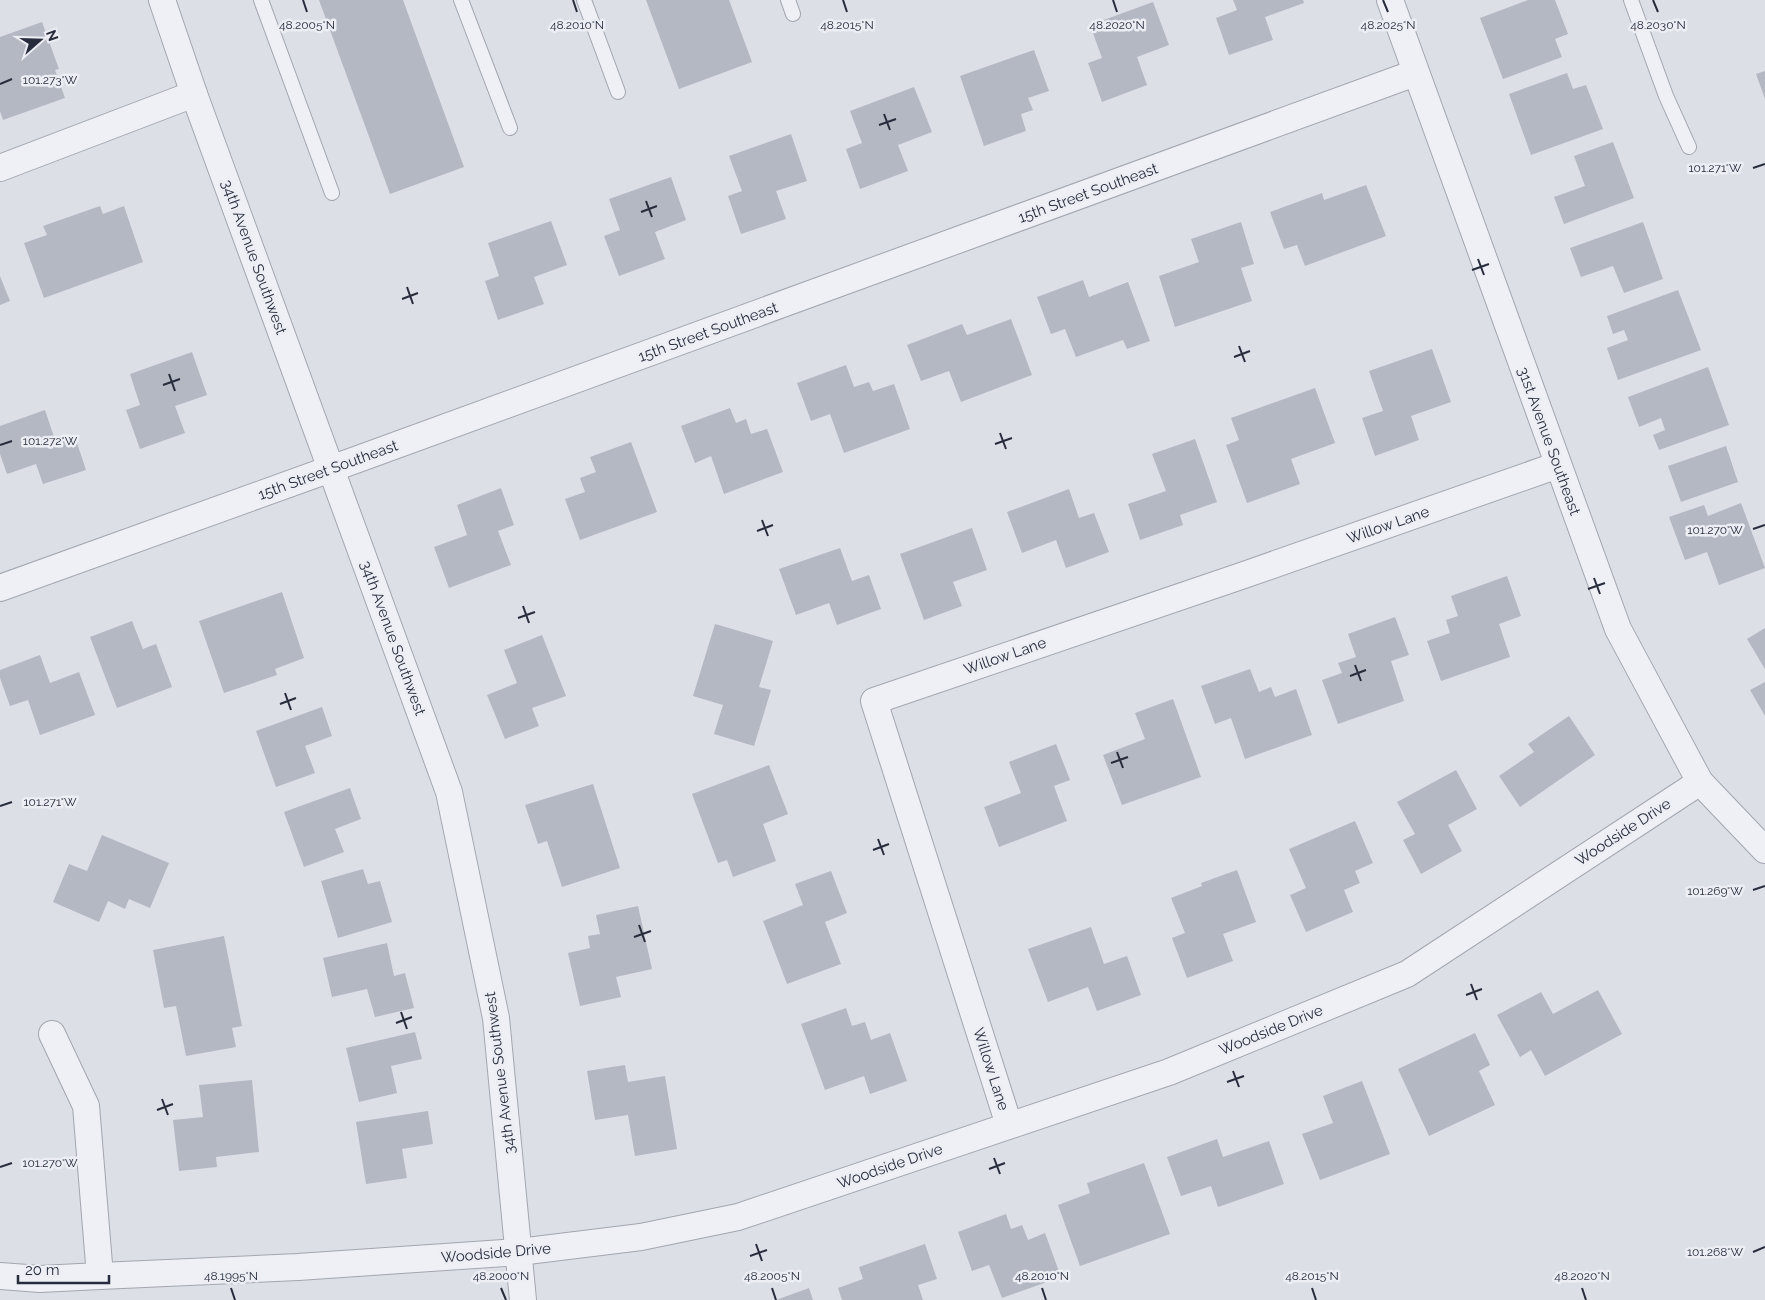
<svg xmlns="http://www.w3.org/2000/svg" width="1765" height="1300" font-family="Raleway,sans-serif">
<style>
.building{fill:#b4b8c3}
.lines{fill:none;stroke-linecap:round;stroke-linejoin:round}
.service-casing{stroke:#a3a6b0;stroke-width:16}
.minor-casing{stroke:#a3a6b0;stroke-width:28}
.service{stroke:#eff0f5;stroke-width:14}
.minor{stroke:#eff0f5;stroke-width:26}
.ticks{fill:none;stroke:#272c3c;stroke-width:2}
.labels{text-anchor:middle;stroke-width:5;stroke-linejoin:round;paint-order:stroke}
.street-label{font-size:15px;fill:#272c3c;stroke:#eceef4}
.ticks-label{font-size:12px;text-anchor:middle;fill:#272c3c;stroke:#eceef4;stroke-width:5;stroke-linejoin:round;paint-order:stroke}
</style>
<rect width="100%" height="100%" fill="#dddfe6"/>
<g class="building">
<polygon points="319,0 403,0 464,167 390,194"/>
<polygon points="646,0 729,0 752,62 679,89"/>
<polygon points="1233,0 1303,0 1304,3 1265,17 1273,40 1229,55 1216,18 1237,10"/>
<polygon points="1528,0 1555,0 1568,34 1555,39 1562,57 1503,79 1480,18"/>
<polygon points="1153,2 1169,45 1137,57 1147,85 1102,102 1088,63 1102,58 1090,25"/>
<polygon points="42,22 59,69 55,70 65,98 3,120 0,111 0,37"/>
<polygon points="1034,50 1049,91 1028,98 1033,110 1021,114 1026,131 984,146 960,76"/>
<polygon points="1765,71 1765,99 1756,74"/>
<polygon points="1567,73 1573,89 1586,85 1603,129 1531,155 1509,94"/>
<polygon points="914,87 932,132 898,145 908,171 860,189 846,149 862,143 850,111"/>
<polygon points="791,134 807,181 776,191 786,219 741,234 728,196 742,191 729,156"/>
<polygon points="1613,142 1634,198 1564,224 1554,197 1585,186 1574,156"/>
<polygon points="671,177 686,220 655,232 665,259 619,276 604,236 620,230 609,199"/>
<polygon points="1366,185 1386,236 1305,266 1297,245 1284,249 1270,212 1322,193 1324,200"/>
<polygon points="100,206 103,214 124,206 143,262 44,298 24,243 47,235 43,226"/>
<polygon points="551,221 567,265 534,277 544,304 498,320 485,281 499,276 488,243"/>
<polygon points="1241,222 1254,264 1241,268 1252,301 1175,327 1159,276 1199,262 1191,239"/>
<polygon points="1643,222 1663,279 1624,293 1613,266 1581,277 1570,248"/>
<polygon points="0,276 10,301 0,305"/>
<polygon points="1083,280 1089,297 1128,282 1150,341 1127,349 1123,340 1076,357 1065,329 1051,334 1037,297"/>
<polygon points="1678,290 1701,350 1618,380 1607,348 1628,340 1624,330 1613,334 1607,316"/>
<polygon points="1011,319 1032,375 961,402 949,371 921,381 907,345 962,324 967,335"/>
<polygon points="1432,349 1451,402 1411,416 1419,440 1375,456 1362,418 1383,411 1369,371"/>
<polygon points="192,352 207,395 175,406 185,433 140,449 126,410 140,405 130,374"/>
<polygon points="846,365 854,387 869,382 873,391 894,384 910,429 844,453 830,414 811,421 797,383"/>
<polygon points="1708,367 1729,425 1659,450 1653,435 1665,430 1661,418 1639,427 1628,397"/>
<polygon points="1315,388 1335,443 1291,459 1300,484 1247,503 1226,445 1239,440 1231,418"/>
<polygon points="730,408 736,423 746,419 751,434 767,429 783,472 724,494 711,456 695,463 681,426"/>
<polygon points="45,410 56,443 75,437 86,470 43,484 36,464 7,474 0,454 0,426"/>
<polygon points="1195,439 1217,502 1180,515 1183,525 1140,540 1128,504 1166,491 1152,454"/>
<polygon points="631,442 657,512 580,540 565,499 585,492 580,478 596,472 590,457"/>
<polygon points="1726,446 1738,482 1681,502 1668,466"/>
<polygon points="501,488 514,525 498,531 511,565 449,588 434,547 467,535 457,505"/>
<polygon points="1069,489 1079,518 1094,513 1109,552 1066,568 1056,540 1022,553 1007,512"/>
<polygon points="1741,503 1765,568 1719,585 1707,552 1685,560 1669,517 1704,505 1708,516"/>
<polygon points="972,528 987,570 953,582 962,606 924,620 900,554"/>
<polygon points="840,548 852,581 869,575 881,609 837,625 829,603 796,615 779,569"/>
<polygon points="1507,576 1521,616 1499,624 1510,657 1441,681 1427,641 1450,633 1446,620 1458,616 1451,596"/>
<polygon points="282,592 304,658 275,669 277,675 224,693 199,621"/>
<polygon points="1395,617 1409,655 1391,661 1404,701 1338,724 1322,680 1342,673 1338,663 1356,657 1348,634"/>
<polygon points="132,621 143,649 156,644 172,687 117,708 90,637"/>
<polygon points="715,624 773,641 759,687 771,690 754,746 714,734 723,705 693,696"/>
<polygon points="1765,628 1765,669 1747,639"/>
<polygon points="542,635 566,696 532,708 539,726 505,739 487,695 517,683 504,650"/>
<polygon points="40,655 50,683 79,672 95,715 40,735 28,700 10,706 0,678 0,670"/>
<polygon points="1250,669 1259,692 1271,687 1275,697 1296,689 1312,735 1245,759 1231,718 1215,724 1201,686"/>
<polygon points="1765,682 1765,716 1750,690"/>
<polygon points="1173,699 1201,777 1122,805 1103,755 1145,739 1135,713"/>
<polygon points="322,707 332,736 305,746 315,773 276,787 256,731"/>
<polygon points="1569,716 1595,755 1520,807 1499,776 1534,752 1528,744"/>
<polygon points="1056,744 1070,780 1054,786 1067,821 999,847 984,807 1021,793 1009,762"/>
<polygon points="769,765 788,814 763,824 776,861 733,877 727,860 718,863 692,794"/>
<polygon points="1456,770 1477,809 1448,825 1462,851 1421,874 1403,840 1415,834 1397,802"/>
<polygon points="593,784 620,868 562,887 547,841 538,844 525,805"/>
<polygon points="350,788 361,819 335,829 344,852 304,867 284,812"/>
<polygon points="1355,821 1373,863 1355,871 1360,883 1344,890 1353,912 1306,932 1290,895 1306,888 1289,849"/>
<polygon points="102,835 169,863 150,908 129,899 125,909 108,901 99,922 53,902 69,864 87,871"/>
<polygon points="363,869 368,884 380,881 392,922 338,938 321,881"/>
<polygon points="1237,870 1256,922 1223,934 1233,961 1187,978 1172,938 1185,933 1171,898 1202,886 1201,883"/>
<polygon points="831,871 847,913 825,922 841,964 787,984 763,921 803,905 795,884"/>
<polygon points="638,906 652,969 616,977 621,997 580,1006 568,953 590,948 588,936 600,934 596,915"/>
<polygon points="1091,927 1104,964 1127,956 1141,995 1097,1011 1088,987 1048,1002 1028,949"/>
<polygon points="224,936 242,1026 232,1028 236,1047 186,1056 176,1006 164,1008 153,950"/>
<polygon points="387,943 394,976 405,973 414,1008 375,1017 367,989 332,997 323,958"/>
<polygon points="1598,990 1622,1034 1545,1076 1531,1050 1520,1057 1497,1015 1541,992 1553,1014"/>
<polygon points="846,1008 852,1026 865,1022 871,1040 890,1033 907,1081 870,1094 864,1076 825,1090 801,1024"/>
<polygon points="415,1032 422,1059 391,1066 397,1093 359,1102 346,1048"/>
<polygon points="1475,1033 1490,1065 1479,1071 1495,1105 1429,1136 1398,1069"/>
<polygon points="625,1065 628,1082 665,1076 677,1149 635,1156 628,1115 595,1120 587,1071"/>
<polygon points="252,1080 259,1152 216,1157 217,1167 179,1171 173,1120 203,1117 199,1085"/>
<polygon points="1362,1081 1390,1154 1320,1180 1302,1134 1333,1123 1323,1096"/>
<polygon points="428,1111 433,1144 402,1149 407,1178 366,1184 356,1122"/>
<polygon points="1217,1139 1223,1157 1269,1141 1284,1184 1218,1207 1211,1186 1181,1196 1167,1157"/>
<polygon points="1144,1163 1170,1234 1080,1266 1058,1205 1090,1193 1087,1183"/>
<polygon points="1006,1214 1011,1229 1022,1225 1028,1240 1045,1233 1061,1277 1002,1298 989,1265 972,1271 958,1232"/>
<polygon points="925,1244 937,1279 918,1285 923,1300 842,1300 838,1288 863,1279 859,1267"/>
<polygon points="809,1288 813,1300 776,1300"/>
</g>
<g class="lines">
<g class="service-casing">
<g id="service">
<polyline points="261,0 332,193"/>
<polyline points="461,0 510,128"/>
<polyline points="584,0 618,92"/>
<polyline points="788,0 793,14"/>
<polyline points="1631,0 1666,96 1689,147"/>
</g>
</g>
<g class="minor-casing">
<g id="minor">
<polyline points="162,0 194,94 449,792 496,1018 523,1300"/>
<polyline points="1390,0 1618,629 1700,782 1765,850"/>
<polyline points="0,168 194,94"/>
<polyline points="0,588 361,458 1415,73"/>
<polyline points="52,1034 86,1106 100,1276"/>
<polyline points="1009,1125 874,701 1244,575 1558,465"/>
<polyline points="0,1276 40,1279 100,1276 298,1267 519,1252 641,1237 738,1217 1169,1072 1407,974 1700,782"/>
</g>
</g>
<use href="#service" class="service"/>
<use href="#minor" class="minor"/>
</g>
<path class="ticks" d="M 303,0 L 307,12M 573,0 L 577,12M 843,0 L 847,12M 1113,0 L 1117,12M 1383,0 L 1388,12M 1653,0 L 1658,12M 0,84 L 12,79M 884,114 L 890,130M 879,125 L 896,119M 1753,168 L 1765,164M 646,201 L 652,217M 641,212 L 657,206M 1478,259 L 1484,275M 1472,270 L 1489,264M 407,287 L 413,304M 402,299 L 418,293M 1239,346 L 1245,362M 1234,357 L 1250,351M 169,374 L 175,391M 163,385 L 180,379M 1000,433 L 1006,449M 995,444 L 1012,438M 0,445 L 12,441M 762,520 L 768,536M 1753,529 L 1765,525M 757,531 L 773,525M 1594,578 L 1600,594M 1588,589 L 1605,583M 523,606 L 529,623M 518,618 L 535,612M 1355,665 L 1361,681M 1350,676 L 1366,670M 285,693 L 291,710M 280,704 L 296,698M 1117,752 L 1123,768M 1111,763 L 1128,757M 0,806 L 12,802M 878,839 L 884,855M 873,850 L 889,844M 1753,890 L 1765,886M 639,925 L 645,942M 634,937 L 651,931M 1471,984 L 1477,1000M 1466,995 L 1482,989M 401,1012 L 407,1029M 396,1023 L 412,1017M 1233,1071 L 1239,1087M 1227,1082 L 1244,1076M 162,1099 L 168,1115M 157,1110 L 173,1104M 994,1158 L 1000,1174M 0,1167 L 12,1163M 989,1169 L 1005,1163M 756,1244 L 762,1261M 1753,1252 L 1765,1247M 750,1256 L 767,1250M 231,1288 L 235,1300M 501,1288 L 506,1300M 772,1288 L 776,1300M 1042,1288 L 1046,1300M 1312,1288 L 1316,1300M 1582,1288 L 1586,1300"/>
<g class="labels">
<g class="street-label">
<text transform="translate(1088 193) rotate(-20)" y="5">15th Street Southeast</text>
<text transform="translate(254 257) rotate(70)" y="5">34th Avenue Southwest</text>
<text transform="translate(708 332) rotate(-20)" y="5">15th Street Southeast</text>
<text transform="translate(1549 441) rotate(70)" y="5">31st Avenue Southeast</text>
<text transform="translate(328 470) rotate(-20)" y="5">15th Street Southeast</text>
<text transform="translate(1388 525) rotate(-19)" y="5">Willow Lane</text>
<text transform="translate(393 638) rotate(70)" y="5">34th Avenue Southwest</text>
<text transform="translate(1005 656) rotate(-19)" y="5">Willow Lane</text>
<text transform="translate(1623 832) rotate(-33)" y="5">Woodside Drive</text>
<text transform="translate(1271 1030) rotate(-22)" y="5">Woodside Drive</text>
<text transform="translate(991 1069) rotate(72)" y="5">Willow Lane</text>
<text transform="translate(500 1073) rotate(-97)" y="5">34th Avenue Southwest</text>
<text transform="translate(890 1166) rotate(-19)" y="5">Woodside Drive</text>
<text transform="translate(496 1253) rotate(-5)" y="5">Woodside Drive</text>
</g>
</g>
<g class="ticks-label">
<text x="307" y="29">48.2005°N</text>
<text x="577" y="29">48.2010°N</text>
<text x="847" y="29">48.2015°N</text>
<text x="1117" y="29">48.2020°N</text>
<text x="1388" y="29">48.2025°N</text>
<text x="1658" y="29">48.2030°N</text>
<text x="50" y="84">101.273°W</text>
<text x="1715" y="172">101.271°W</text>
<text x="50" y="445">101.272°W</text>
<text x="1715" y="534">101.270°W</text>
<text x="50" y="806">101.271°W</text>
<text x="1715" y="895">101.269°W</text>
<text x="50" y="1167">101.270°W</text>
<text x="1715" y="1256">101.268°W</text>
<text x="231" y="1280">48.1995°N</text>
<text x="501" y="1280">48.2000°N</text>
<text x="772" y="1280">48.2005°N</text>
<text x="1042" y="1280">48.2010°N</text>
<text x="1312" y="1280">48.2015°N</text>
<text x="1582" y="1280">48.2020°N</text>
</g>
<g transform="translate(40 40) rotate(70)" stroke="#eceef4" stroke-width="4" paint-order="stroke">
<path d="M0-4L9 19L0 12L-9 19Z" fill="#272c3c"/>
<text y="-8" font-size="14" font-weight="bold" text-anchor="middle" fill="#272c3c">N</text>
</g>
<path d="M18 1275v8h91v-8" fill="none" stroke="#272c3c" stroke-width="2.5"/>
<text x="25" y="1275" font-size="15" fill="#272c3c" stroke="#eceef4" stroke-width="4" paint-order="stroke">20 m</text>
</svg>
